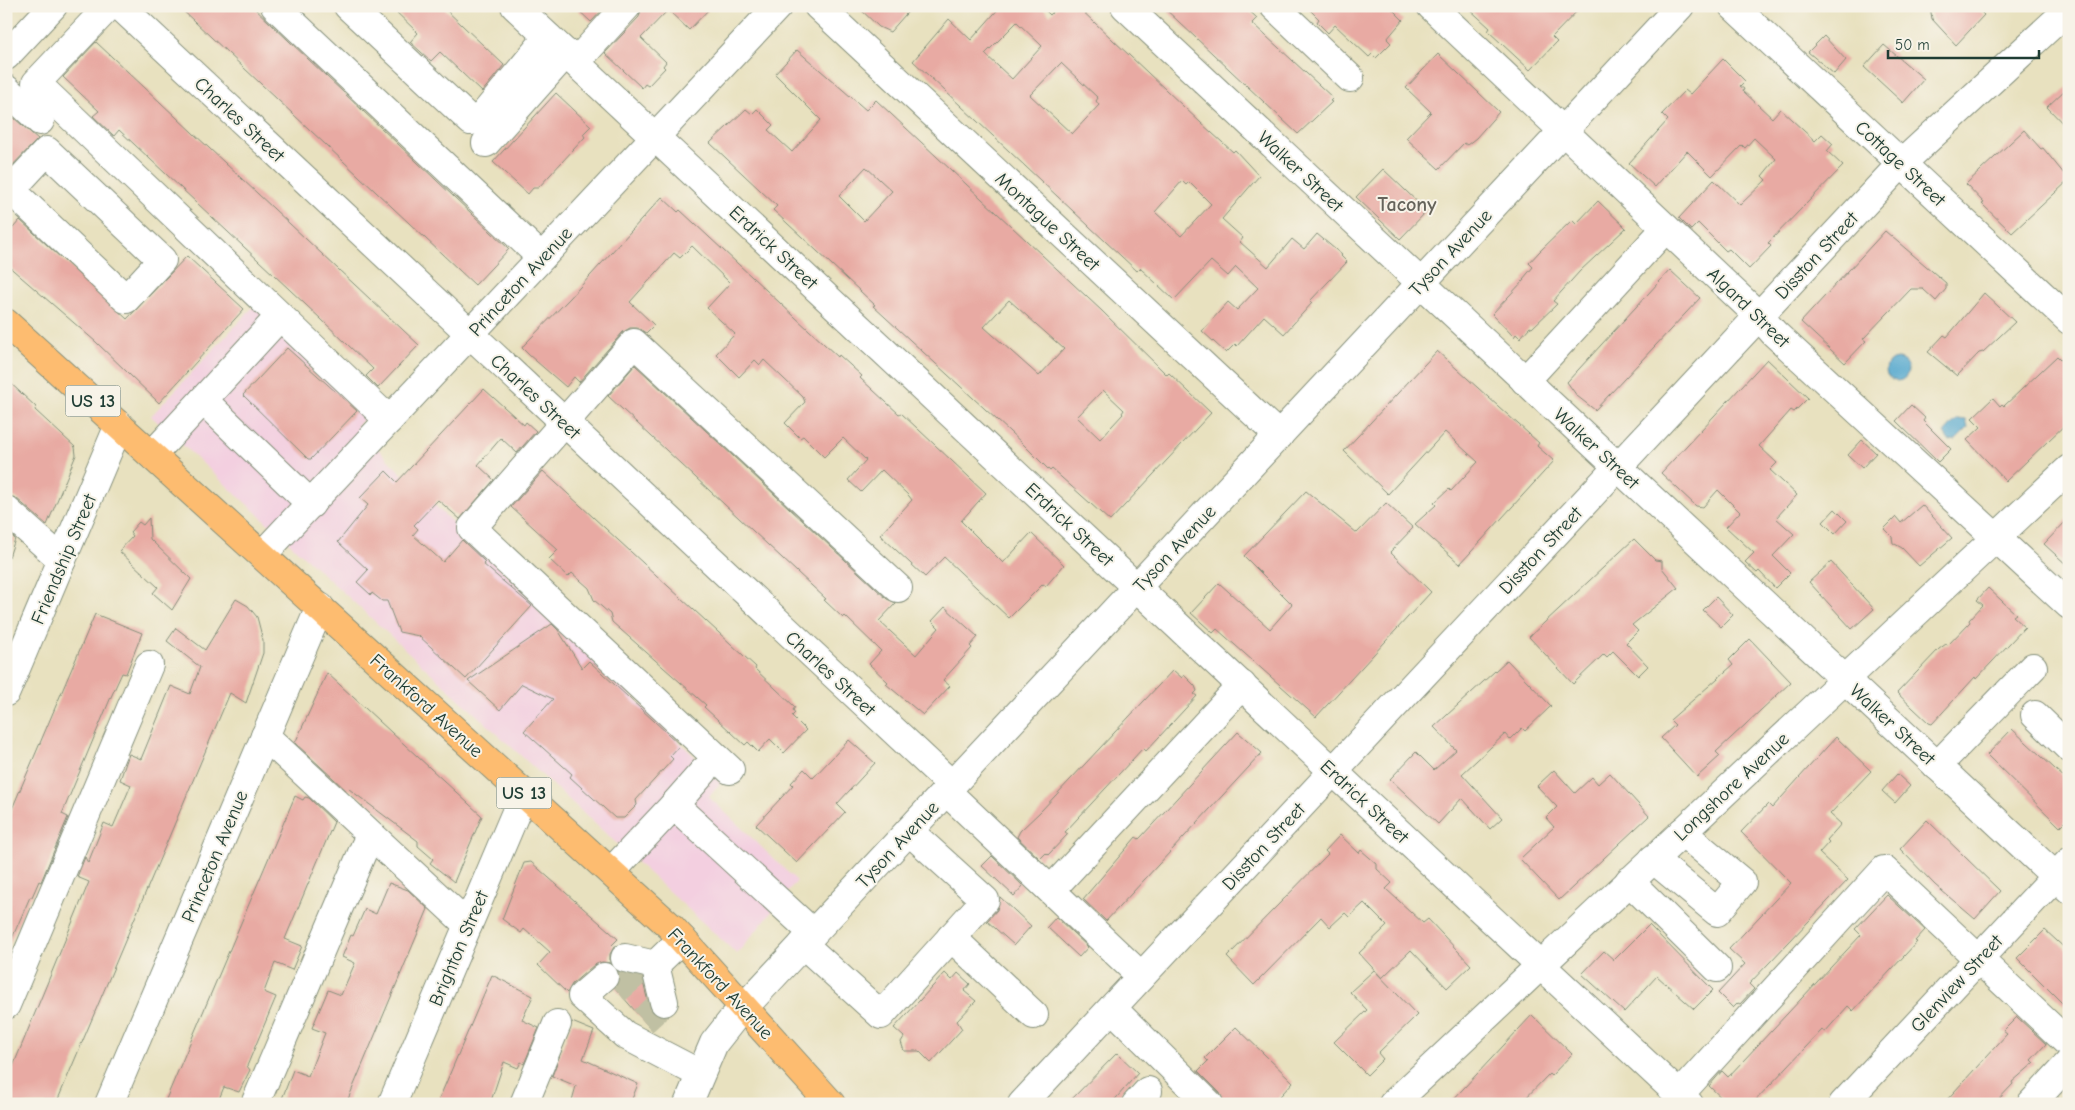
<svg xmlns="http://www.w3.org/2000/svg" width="2075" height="1110" font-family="'Comic Neue',sans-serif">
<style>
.built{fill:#f3cfe0}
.water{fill:#52a7ce;stroke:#387281}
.building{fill:#e8aaa3;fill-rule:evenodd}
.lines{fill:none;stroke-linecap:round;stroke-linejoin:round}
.minor-tunnel{stroke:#c0c0a3;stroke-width:28;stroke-dasharray:28 14;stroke-linecap:butt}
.minor-casing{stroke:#848f7a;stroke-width:30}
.major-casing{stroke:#848f7a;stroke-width:30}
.minor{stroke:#fff;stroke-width:28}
.major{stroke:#fdbc6f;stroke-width:28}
.labels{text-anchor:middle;stroke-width:4;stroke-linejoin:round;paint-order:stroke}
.shield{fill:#f7f3e8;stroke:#60746a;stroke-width:1}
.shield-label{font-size:18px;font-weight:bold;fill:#1f3d34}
.street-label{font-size:19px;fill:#1f3d34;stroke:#f7f3e8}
.neighbourhood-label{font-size:20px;font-weight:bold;fill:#65635b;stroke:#f7f3e8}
</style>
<rect width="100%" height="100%" fill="#f7f3e8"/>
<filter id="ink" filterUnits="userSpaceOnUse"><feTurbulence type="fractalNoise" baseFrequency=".02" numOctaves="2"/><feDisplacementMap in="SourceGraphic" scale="10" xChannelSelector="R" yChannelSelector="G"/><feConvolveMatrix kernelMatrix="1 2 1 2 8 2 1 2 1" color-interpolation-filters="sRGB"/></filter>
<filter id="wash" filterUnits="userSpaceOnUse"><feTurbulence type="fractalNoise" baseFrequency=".0096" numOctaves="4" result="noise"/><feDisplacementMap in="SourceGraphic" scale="20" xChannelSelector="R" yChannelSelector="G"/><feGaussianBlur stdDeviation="1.12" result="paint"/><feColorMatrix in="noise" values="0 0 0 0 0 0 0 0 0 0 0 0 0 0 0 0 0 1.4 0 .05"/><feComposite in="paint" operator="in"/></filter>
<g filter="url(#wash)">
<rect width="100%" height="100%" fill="#e8e1bf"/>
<polygon class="built" points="254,306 368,415 357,426 391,463 721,782 709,797 797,881 737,954 151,416"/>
<g class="water">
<circle cx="1897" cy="370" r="11"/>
<polygon points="1957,419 1966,420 1968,428 1956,440 1949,441 1944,433"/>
</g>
<g id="blocks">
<g class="building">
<polygon points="178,6 252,6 509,249 475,285"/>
<polygon points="390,6 442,6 504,65 482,92 440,52 431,61 410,42 418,33"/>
<polygon points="574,6 606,6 591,22"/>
<polygon points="642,6 712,6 689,30 668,10 641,38 666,62 663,66 665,68 648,86 645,84 642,88 605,53 639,17"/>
<polygon points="857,6 913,6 890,32 879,27"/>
<path d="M 1001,6 L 1041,6 L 1050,15 L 1058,6 L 1077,6 L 1201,123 L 1233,152 L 1235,150 L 1259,176 L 1222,219 L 1243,238 L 1240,242 L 1268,267 L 1292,239 L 1304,249 L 1317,234 L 1342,255 L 1341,256 L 1347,262 L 1310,301 L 1312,303 L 1284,334 L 1264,316 L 1237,346 L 1235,344 L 1226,353 L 1202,331 L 1228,302 L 1237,310 L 1258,288 L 1236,267 L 1228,276 L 1211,261 L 1174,300 L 1140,268 L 1137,271 L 913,61 L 949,19 L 971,40 ZM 1017,22 L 1042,46 L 1012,79 L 985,54 ZM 1061,63 L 1098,98 L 1096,101 L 1099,105 L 1072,134 L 1030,95 ZM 1182,181 L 1186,185 L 1189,182 L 1211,204 L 1181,236 L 1155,212 Z"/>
<polygon points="1162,6 1244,6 1257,18 1252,23 1333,98 1330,101 1332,102 1298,134"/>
<polygon points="1306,6 1389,6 1403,20 1387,39 1391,43 1376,58 1372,54 1369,57 1335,25 1328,33 1317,22 1319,19"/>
<polygon points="1466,6 1582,6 1552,37 1557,42 1530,70 1488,31 1490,28"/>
<polygon points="1930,6 1975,6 1984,15 1956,45 1932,19"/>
<polygon points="1824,36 1846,60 1834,74 1808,52"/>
<polygon points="96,42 419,345 378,388 366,376 373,369 321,319 119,130 114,136 93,116 99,111 63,77"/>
<polygon points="1884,45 1924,79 1903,103 1864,67"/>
<path d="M 797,50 L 866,110 L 876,100 L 1102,311 L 1167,375 L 1169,373 L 1211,413 L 1110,521 L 1052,469 L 1050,471 L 1022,443 L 873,306 L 875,305 L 773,210 L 777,206 L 710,143 L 746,109 L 752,114 L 757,109 L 773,125 L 768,130 L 792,152 L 821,120 L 775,74 ZM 866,167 L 892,191 L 864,221 L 839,196 ZM 1009,300 L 1064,349 L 1039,376 L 984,327 ZM 1103,390 L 1124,410 L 1122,413 L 1123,414 L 1100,439 L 1077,417 Z"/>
<polygon points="1438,54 1499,112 1476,138 1467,145 1464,143 1439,169 1406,138 1431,112 1406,88"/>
<polygon points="1723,59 1745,81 1740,86 1744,89 1743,91 1772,118 1780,109 1815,141 1822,134 1833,144 1827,151 1843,166 1768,243 1771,246 1749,269 1729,249 1726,251 1698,223 1691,230 1679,218 1714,180 1740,205 1766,180 1762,176 1776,159 1754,138 1745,148 1742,145 1712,176 1687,151 1655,187 1629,163 1668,120 1662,114 1685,90 1690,94"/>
<polygon points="2069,86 2069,130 2047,107"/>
<polygon points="556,93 591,126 583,134 585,137 538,188 533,188 528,194 493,162"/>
<polygon points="6,111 38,139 6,172"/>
<polygon points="2024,130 2041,149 2043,148 2069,180 2012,233 1982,204 1984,203 1966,184"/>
<polygon points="1383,169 1427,211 1400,239 1356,197"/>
<polygon points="662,197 678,212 680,210 838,357 839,355 862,376 860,378 899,414 901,413 986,493 961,521 1003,563 1031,533 1064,565 1046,586 1043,584 1009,618 944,557 925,577 880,535 912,500 909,496 882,470 861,492 848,480 866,460 843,438 824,457 803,436 800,438 785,423 805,402 803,397 764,360 760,365 755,360 739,377 716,354 735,334 707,308 730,283 692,246 680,258 674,253 630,302 654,325 646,333 637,328 630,328 623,332 579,382 574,377 566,387 529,355 522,348 524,345 570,298"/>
<polygon points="1598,201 1626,228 1580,271 1553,301 1557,304 1532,328 1530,327 1520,338 1516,334 1514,337 1492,314 1524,280 1523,279 1533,267 1529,263 1539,252 1572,220 1576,224"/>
<polygon points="20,220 127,319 187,256 244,309 159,403 96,342 6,264 6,236"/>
<polygon points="1885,231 1946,283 1946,289 1936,301 1923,289 1911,289 1863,339 1866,341 1845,363 1801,322"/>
<polygon points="1670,270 1700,298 1595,410 1577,396 1567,382"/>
<polygon points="1984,293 2015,322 1983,352 1979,353 1957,376 1928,352 1944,335 1947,337"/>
<polygon points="287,348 357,411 311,459 308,459 243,395"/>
<polygon points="1437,351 1539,443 1537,446 1554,461 1460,564 1415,524 1436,505 1434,503 1449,489 1451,491 1478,462 1445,432 1388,494 1344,451"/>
<polygon points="2057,356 2069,368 2069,421 2006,481 1967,440 1981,427 1972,418 1993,398 2000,406 2002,404 2004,406"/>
<polygon points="1767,359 1808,398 1794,412 1791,410 1759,446 1777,463 1770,470 1797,495 1776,518 1794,534 1773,556 1790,573 1775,588 1759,571 1757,573 1745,562 1754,553 1726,527 1740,512 1718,490 1703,507 1696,506 1661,473"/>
<polygon points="635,365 887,599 896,603 879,621 916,655 939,628 932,621 945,607 978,637 970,646 972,648 943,680 950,686 923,715 886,684 888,682 869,664 881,651 845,616 843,618 824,600 826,599 608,396"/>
<polygon points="6,379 36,407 35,410 75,447 76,455 47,525 16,498 6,495"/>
<polygon points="484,389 524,425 526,422 536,431 517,453 501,438 478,465 494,480 460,519 438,500 414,525 418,529 413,535 443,562 462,540 485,562 483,564 532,606 466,679 419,636 399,632 387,601 382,601 372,593 371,595 357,582 368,570 338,542 368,505 360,498 386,471 397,482"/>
<polygon points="1911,405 1925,418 1923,421 1951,449 1938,462 1896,421"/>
<polygon points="1862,440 1876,453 1862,468 1848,455"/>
<polygon points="543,471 756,667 755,669 795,707 793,710 795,713 792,716 806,730 784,753 770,739 758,752 748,742 745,745 704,707 706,705 612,622 610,614 594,600 589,588 572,573 568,577 549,559 558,550 511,507"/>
<polygon points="1306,491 1357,533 1386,503 1413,528 1390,552 1431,592 1316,717 1217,629 1213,633 1191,613 1219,583 1270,629 1292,604 1244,556"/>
<polygon points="1922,505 1952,538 1919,566 1902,548 1893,543 1892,537 1884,529 1896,517 1901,523"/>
<polygon points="1835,509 1847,521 1835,534 1823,522"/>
<polygon points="149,518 150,539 191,579 172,610 153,593 158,587 119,551 133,536 130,532 139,522 143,525"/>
<polygon points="2069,518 2069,567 2044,544"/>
<polygon points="6,531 15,539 9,557 6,556"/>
<polygon points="1634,539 1655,560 1662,561 1662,568 1678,588 1632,625 1638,631 1626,643 1648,666 1638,676 1613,651 1607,657 1604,654 1573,684 1529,637"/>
<polygon points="1831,562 1874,609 1852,629 1809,582"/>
<polygon points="1988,588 2016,614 2013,616 2025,627 1976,679 1975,677 1932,724 1929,723 1897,693 1939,649 1946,644 1948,645 1970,622 1969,620 1983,605 1977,600"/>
<polygon points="1716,597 1733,615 1721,627 1703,610"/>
<polygon points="236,599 248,606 257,617 263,640 263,653 246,703 230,693 56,1104 6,1104 6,1074 9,1076 89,882 77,877 85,857 88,863 104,823 113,827 131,785 120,780 129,754 141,759 171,686 190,694 200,667 167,641 176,628 205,650"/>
<polygon points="95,614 142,633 126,674 122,673 111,697 62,814 68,817 41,882 39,881 32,897 30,897 6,952 6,823"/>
<polygon points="552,624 558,630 582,668 589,661 680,745 670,756 673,759 636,800 637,805 624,818 615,818 570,777 572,774 524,731 553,699 522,684 500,710 468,681"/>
<polygon points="1750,639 1791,682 1716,752 1720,756 1697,777 1661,738 1675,725 1670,720 1733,665 1729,660"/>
<polygon points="1507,660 1551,706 1525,731 1522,728 1510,740 1505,734 1462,774 1502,818 1490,829 1462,798 1438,824 1390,779 1416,752 1434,770 1456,750 1434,727"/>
<polygon points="1173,670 1182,678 1184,675 1195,686 1197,691 1194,694 1197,696 1146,751 1143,748 1132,760 1065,832 1068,834 1048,855 1046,853 1040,859 1017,837 1020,831 1041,811"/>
<polygon points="327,673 482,816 454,882 430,863 433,859 418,846 418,841 349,789 347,791 295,743"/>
<polygon points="2012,729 2069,782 2069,818 2060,827 1987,755"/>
<polygon points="1238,732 1262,753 1106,921 1083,899 1136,837 1139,839 1141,837"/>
<polygon points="1836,737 1871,771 1830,814 1841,824 1827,840 1829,842 1819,853 1848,880 1749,984 1754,989 1740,1004 1738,1003 1733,1008 1718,993 1745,964 1729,949 1791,883 1741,832 1768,804 1772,808"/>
<polygon points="849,740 875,763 837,804 845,812 797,863 756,825 793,785 791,783 804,769 813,778"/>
<polygon points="1554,770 1575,793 1592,777 1598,784 1610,773 1649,816 1559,900 1520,859 1554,827 1546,818 1557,807 1537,786"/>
<polygon points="1897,774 1910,786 1895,803 1882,791"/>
<polygon points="295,796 303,800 305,797 309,798 334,822 285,939 302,946 292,970 275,963 264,992 276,997 247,1066 250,1070 239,1092 224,1087 217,1104 164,1104"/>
<polygon points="1927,820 2000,891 1975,919 1935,885 1900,849"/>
<polygon points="1340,835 1359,853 1361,850 1377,864 1377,869 1392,883 1386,889 1423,923 1428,919 1471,965 1447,988 1411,950 1382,978 1359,953 1387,926 1364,903 1349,917 1345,913 1330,927 1321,917 1254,985 1227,957 1328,854 1325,851"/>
<polygon points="992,856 1023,886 1014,896 982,866"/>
<polygon points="531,862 618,939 612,945 614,947 610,954 610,963 602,962 594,965 572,984 567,993 538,965 550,952 524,929 521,933 502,919 524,863"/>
<polygon points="389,883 408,890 428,909 346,1104 339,1101 338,1104 280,1104 293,1070 308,1076 325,1033 312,1028 328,990 341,995 355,963 342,957 351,935 353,936 365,909 376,914"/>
<polygon points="1887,895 1925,930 1915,941 1917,942 1853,1011 1848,1006 1825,1032 1822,1030 1752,1104 1728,1104 1709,1086 1722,1071 1728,1077 1861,935 1855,929"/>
<polygon points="1000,897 1031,926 1014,945 987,921 997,910"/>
<polygon points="1056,917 1088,947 1079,957 1047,927"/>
<polygon points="1649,925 1713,990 1694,1009 1657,976 1624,1012 1582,974 1604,951 1614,960"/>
<polygon points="2045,930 2069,952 2069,1010 2017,958"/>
<polygon points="1374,970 1417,1015 1378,1053 1383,1059 1367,1075 1334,1042 1367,1010 1350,992"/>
<polygon points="618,972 642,978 649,1006 653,1013 662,1017 650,1028 615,988 619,982"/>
<polygon points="945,973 952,980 958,973 970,984 964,991 976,1001 957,1021 962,1029 931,1063 919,1051 904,1051 901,1042 904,1037 894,1028"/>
<polygon points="492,975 533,996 522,1020 539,1028 524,1064 521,1062 518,1068 504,1062 490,1104 437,1104"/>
<polygon points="1532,1015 1572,1054 1551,1076 1549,1074 1520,1104 1449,1104"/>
<polygon points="2017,1017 2046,1044 2031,1060 2034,1063 2012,1082 2013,1084 1996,1102 1994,1100 1990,1104 1943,1104 2007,1034 2003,1031"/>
<polygon points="572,1022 594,1031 583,1059 638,1084 630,1104 571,1104 576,1086 552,1076"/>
<polygon points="1236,1027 1293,1082 1273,1104 1224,1104 1220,1093 1198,1071 1208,1061 1205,1058"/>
<polygon points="1117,1053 1138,1073 1111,1104 1067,1104"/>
</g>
</g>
</g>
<g filter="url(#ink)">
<use href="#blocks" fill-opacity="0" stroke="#848f7a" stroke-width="1"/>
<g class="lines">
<g class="minor-tunnel">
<polyline points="616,990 637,972"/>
<polyline points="643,1021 664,1002"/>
</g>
<g class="minor-casing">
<g id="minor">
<polyline points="109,6 36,83 389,420"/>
<polyline points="120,6 952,785"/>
<polyline points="275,6 541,257"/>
<polyline points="348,6 471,121 481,118 548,37"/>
<polyline points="515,6 1689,1104"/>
<polyline points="818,6 1279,436"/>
<polyline points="1125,6 2069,889"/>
<polyline points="1274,6 1350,78"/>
<polyline points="1431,6 1759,316 1774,333 2069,605"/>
<polyline points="1733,6 2069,320"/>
<polyline points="6,56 53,6"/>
<polyline points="576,62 627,6"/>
<polyline points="6,89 40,121"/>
<polyline points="486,143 566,53"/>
<polyline points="6,195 47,151 162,260 126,299 11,190"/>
<polyline points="1525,381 1666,228"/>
<polyline points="203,400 271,326"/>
<polyline points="152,455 203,400 311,504"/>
<polyline points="6,510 62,560"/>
<polyline points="262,555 778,6"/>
<polyline points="6,692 119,425"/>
<polyline points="2035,715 2069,748"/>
<polyline points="265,736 468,925"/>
<polyline points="1937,766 2033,667"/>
<polyline points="730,770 472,528 634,343 898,588"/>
<polyline points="946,791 1141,976"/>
<polyline points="674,805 704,771"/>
<polyline points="1653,859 1717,912 1742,882 1682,832"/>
<polyline points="611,872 674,805 813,933"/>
<polyline points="1629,881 1717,968"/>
<polyline points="1051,890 1242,685"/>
<polyline points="951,937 1034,1015"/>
<polyline points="803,944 881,1015 985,900 909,831"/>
<polyline points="625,958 655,965 682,939"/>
<polyline points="655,965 664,1002"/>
<polyline points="604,977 582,996 625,1035 700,1074"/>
<polyline points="6,1005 149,665"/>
<polyline points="1112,1008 1209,1104"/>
<polyline points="1679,1095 1884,870 2069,1044"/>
<polyline points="109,1104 320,607"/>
<polyline points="255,1104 365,846"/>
<polyline points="392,1104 524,793"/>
<polyline points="524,1104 557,1024"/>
<polyline points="688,1104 714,1043 733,1019 1680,6"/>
<polyline points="1022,1104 1901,164 2069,9"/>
<polyline points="1136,1104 1148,1091"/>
<polyline points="1393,1104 2069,469"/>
<polyline points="1843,1104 2069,862"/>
<polyline points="2031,1104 2069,1063"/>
</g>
</g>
<g class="major-casing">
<polyline id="major" points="6,323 671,927 831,1104"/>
</g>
<use href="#minor" class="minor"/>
<use href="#major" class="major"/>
</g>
</g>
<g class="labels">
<g class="shield">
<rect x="65.5" y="385.5" width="55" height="31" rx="4"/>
<rect x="496.5" y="777.5" width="55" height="31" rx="4"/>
</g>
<g class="shield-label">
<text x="93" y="407">US 13</text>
<text x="524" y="799">US 13</text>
</g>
<g class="street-label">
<text transform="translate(240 119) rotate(43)" y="7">Charles Street</text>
<text transform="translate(1901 163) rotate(43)" y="7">Cottage Street</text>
<text transform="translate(1301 171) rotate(43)" y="7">Walker Street</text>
<text transform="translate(1048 221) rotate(43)" y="7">Montague Street</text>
<text transform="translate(774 247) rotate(43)" y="7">Erdrick Street</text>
<text transform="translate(1450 252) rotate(-47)" y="7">Tyson Avenue</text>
<text transform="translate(1816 255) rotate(-47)" y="7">Disston Street</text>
<text transform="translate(520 281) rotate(-47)" y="7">Princeton Avenue</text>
<text transform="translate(1749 307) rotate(44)" y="7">Algard Street</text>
<text transform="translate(536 396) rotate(43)" y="7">Charles Street</text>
<text transform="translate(1597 448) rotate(43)" y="7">Walker Street</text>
<text transform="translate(1070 524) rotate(43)" y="7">Erdrick Street</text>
<text transform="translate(1174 548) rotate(-47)" y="7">Tyson Avenue</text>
<text transform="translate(1540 550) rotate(-47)" y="7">Disston Street</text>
<text transform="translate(63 559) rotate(-67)" y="7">Friendship Street</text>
<text transform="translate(831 673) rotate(43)" y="7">Charles Street</text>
<text transform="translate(427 705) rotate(42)" y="7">Frankford Avenue</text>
<text transform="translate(1893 724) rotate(43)" y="7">Walker Street</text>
<text transform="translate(1731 786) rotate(-43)" y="7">Longshore Avenue</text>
<text transform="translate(1365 801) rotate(43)" y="7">Erdrick Street</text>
<text transform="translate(897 844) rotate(-47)" y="7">Tyson Avenue</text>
<text transform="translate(1263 846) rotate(-47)" y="7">Disston Street</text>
<text transform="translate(214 856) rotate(-67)" y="7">Princeton Avenue</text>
<text transform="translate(458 948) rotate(-67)" y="7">Brighton Street</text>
<text transform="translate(721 983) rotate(47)" y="7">Frankford Avenue</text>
<text transform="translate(1956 983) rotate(-47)" y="7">Glenview Street</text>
</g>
<g class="neighbourhood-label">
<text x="1407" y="211">Tacony</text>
</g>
</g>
<rect width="2075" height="1110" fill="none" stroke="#f7f3e8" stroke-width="25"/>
<path d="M1888 50v8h151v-8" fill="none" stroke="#1f3d34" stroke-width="2.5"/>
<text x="1895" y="50" font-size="15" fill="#1f3d34" stroke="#f7f3e8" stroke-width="4" paint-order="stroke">50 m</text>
</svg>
